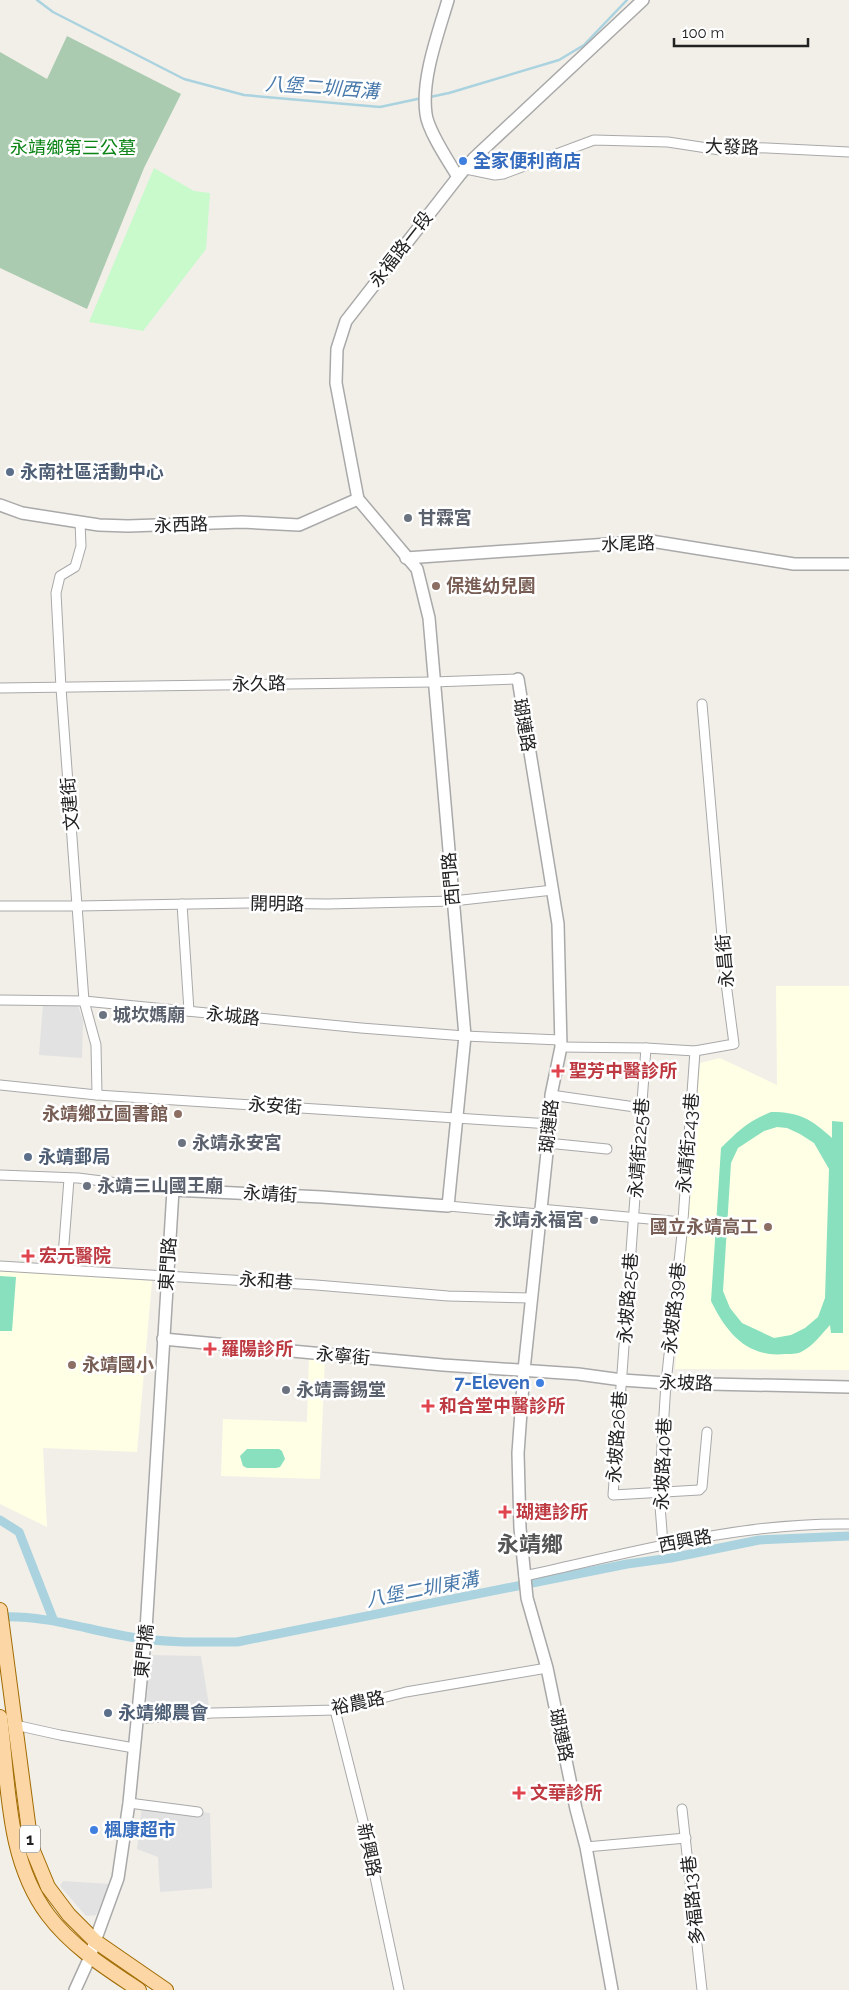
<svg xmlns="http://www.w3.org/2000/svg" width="849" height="1990" font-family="Raleway,'Noto Sans TC',sans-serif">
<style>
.education{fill:#ffffe5}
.cemetery{fill:#aacbaf}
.park{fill:#c8facc}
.pitch{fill:#88e0be;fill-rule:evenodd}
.parking{fill:#e2e2e2}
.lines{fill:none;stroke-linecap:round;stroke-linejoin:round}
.stream{stroke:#aad3df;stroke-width:2.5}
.canal{stroke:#aad3df;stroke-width:9}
.minor-casing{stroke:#a9a9a9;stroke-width:11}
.tertiary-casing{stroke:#a9a9a9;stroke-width:14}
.primary-casing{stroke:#a06b00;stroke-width:16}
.minor{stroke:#fff;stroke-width:9}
.tertiary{stroke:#fff;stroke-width:11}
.primary{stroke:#fcd6a4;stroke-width:14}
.shop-dot{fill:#3f7fe0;stroke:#fff;stroke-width:2}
.service-dot{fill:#5c6f8a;stroke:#fff;stroke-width:2}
.worship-dot{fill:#6b7280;stroke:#fff;stroke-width:2}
.education-dot{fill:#8d6e63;stroke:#fff;stroke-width:2}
.health-dot{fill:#e0444e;stroke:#fff;stroke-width:2}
.labels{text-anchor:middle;stroke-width:5;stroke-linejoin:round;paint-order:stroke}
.shield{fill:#fff;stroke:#646464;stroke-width:1}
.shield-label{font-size:16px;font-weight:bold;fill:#222}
.street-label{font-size:18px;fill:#222;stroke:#fff}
.park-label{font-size:18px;fill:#0c8416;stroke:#fff}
.shop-label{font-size:18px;font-weight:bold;fill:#366cbe;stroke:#fff;text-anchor:start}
.service-label{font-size:18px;font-weight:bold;fill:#4e5e75;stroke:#fff;text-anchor:start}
.worship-label{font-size:18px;font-weight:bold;fill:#5b616d;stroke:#fff;text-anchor:start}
.education-label{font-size:18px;font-weight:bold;fill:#785e54;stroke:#fff;text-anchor:start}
.health-label{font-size:18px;font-weight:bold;fill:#be3a42;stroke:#fff;text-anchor:start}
.water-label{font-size:19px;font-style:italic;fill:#4a7aab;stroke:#fff}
.district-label{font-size:22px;font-weight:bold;fill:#555;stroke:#fff}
</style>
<rect width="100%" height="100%" fill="#f2efe9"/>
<g class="education">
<polygon points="776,986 849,986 849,1370 675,1369 700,1063 720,1058 777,1085"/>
<polygon points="0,1271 152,1281 137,1452 43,1448 47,1527 0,1504"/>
<polygon points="309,1355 325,1356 320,1479 221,1476 223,1419 307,1422"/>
</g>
<polygon class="cemetery" points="67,36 181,94 144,168 87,309 0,268 0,52 47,79"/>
<polygon class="park" points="154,168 194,191 210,193 206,249 143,331 89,322"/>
<g class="pitch">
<path d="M 771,1112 C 800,1112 811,1119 832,1138 L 832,1121 L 843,1122 L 843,1333 L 831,1333 L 830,1325 C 821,1335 813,1346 801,1352 C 797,1354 790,1354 785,1354 C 747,1358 726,1332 711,1301 L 721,1148 C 738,1131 748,1121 771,1112 ZM 777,1127 L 787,1128 L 800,1134 L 814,1143 L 829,1169 L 825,1298 L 818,1317 L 805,1328 L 791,1335 L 774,1338 L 742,1323 L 730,1308 L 723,1291 L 731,1163 L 738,1148 L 764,1131 Z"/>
<polygon points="0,1276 16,1277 12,1331 0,1331"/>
<polygon points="247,1449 279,1449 282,1451 285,1459 280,1467 276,1468 247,1468 243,1466 240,1456"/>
</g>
<g class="parking">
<polygon points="43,1005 78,1006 83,1020 82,1058 39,1055"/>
<polygon points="150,1655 201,1656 210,1712 146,1712"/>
<polygon points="142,1805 210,1813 212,1888 160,1892 158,1857 137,1849"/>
<polygon points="63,1881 110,1884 96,1915 86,1916 60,1886"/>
</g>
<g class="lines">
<g class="stream">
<polyline points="37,0 53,12 184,79 244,95 380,107 422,98"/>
<polyline points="430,97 449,93 559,60 584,45 627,0"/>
</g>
<g class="canal">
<polyline points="0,1520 19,1532 53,1619"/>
<path d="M 0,1617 C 50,1615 89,1631 137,1638 C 170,1643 204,1642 237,1642 L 627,1564 L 671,1558 L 759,1540 L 849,1536"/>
</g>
<g class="minor-casing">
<g id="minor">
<polyline points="466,169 495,175 503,174 594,140 668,142 720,150 744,147 849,152"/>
<polyline points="80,522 81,546 75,567 60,576 56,593 61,688 84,1001 96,1045 97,1095"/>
<polyline points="0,688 433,682 518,679"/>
<polyline points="182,904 189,1011"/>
<polyline points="0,906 78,906 248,903 327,904 453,901 553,890"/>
<polyline points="0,1000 84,1001 361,1028 465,1036 560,1040"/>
<polyline points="561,1047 646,1048 695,1051 734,1044 726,983 702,704"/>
<polyline points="646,1048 613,1495 699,1490 702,1487 707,1432"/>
<polyline points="0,1085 97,1095 550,1124"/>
<polyline points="551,1095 642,1108"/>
<polyline points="547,1143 607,1149"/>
<polyline points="0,1175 78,1178 173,1190"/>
<polyline points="448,1206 539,1214"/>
<polyline points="540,1209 682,1222"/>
<polyline points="0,1266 316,1285 448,1296 531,1298"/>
<polyline points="62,1269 69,1179"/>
<polyline points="663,1544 659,1493 666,1383 682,1234 695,1051"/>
<path d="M 524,1576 C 630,1553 739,1522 849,1524"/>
<polyline points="335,1710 364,1825 399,1990"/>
<polyline points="136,1719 212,1713 335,1710 406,1692 547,1668"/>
<polyline points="15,1725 60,1735 134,1748"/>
<polyline points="129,1803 198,1812"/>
<polyline points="682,1809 702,1990"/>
<polyline points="586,1847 686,1838"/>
</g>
</g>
<g class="tertiary-casing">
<g id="tertiary">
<path d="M 448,0 C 438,34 421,79 426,114 C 428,131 449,162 458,177"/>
<polyline points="0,505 22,513 99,525 128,526 242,522 299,525 358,499"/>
<polyline points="406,558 651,541 794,564 849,564"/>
<polyline points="518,679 558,924 561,1047 551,1095 550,1124 524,1370 518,1453 520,1528 527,1598 547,1668 576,1809 586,1847 612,1990"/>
<polyline points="163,1339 443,1365 578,1374 622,1380 666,1383 849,1387"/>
<polyline points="75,1990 90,1957 95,1941 118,1878 129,1803 146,1630 173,1190 322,1197 448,1206 465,1036 429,618 417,569 358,499 336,383 337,349 346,321 458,177 474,158 643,0"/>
</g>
</g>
<g class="primary-casing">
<g id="primary">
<polyline points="0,1610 31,1846 48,1887 69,1915 95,1941 166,1990"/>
<path d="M 0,1717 C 9,1784 6,1859 48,1915 C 72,1947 106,1968 139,1990"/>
</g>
</g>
<use href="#minor" class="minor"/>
<use href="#tertiary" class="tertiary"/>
<use href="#primary" class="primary"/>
</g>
<g class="shop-dot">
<circle cx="463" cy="161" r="5"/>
<circle cx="540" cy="1383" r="5"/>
<circle cx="94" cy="1830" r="5"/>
</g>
<g class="service-dot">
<circle cx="10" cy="472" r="5"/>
<circle cx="28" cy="1157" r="5"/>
<circle cx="108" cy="1713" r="5"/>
</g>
<g class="worship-dot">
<circle cx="408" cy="518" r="5"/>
<circle cx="103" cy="1015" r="5"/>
<circle cx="182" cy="1143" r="5"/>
<circle cx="87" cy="1186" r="5"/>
<circle cx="594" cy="1220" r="5"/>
<circle cx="286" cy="1390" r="5"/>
</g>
<g class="education-dot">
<circle cx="436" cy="586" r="5"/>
<circle cx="178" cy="1114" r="5"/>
<circle cx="768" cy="1227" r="5"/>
<circle cx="72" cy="1365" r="5"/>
</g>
<g class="health-dot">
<path d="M555.5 1063.5h5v5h5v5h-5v5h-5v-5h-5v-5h5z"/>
<path d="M25.5 1248.5h5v5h5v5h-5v5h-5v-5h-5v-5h5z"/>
<path d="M207.5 1341.5h5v5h5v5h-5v5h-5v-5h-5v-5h5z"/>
<path d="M425.5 1398.5h5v5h5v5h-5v5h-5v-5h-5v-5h5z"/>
<path d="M502.5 1504.5h5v5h5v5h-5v5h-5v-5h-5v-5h5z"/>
<path d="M516.5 1785.5h5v5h5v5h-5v5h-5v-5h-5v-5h5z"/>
</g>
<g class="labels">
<rect class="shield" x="20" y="1825.5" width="20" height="27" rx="4"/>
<g class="shield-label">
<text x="30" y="1845">1</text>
</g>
<g class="street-label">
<text transform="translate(732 147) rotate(2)" y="6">大發路</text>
<text transform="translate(401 249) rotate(-52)" y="6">永福路一段</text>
<text transform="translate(181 525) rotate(-2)" y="6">永西路</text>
<text transform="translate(628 544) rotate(-2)" y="6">水尾路</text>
<text transform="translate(259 684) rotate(-1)" y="6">永久路</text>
<text transform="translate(524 725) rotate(80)" y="6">瑚璉路</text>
<text transform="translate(70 804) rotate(-95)" y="6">文建街</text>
<text transform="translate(451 879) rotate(-95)" y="6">西門路</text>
<text transform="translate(277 904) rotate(1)" y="6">開明路</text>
<text transform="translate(725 961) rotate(-95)" y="6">永昌街</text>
<text transform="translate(233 1016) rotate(6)" y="6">永城路</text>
<text transform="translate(275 1106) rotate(4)" y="6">永安街</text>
<text transform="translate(549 1126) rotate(-84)" y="6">瑚璉路</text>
<text transform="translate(688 1143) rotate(-85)" y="6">永靖街243巷</text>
<text transform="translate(639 1148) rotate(-86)" y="6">永靖街225巷</text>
<text transform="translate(270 1194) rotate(3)" y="6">永靖街</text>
<text transform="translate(168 1264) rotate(-86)" y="6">東門路</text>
<text transform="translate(266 1281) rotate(4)" y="6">永和巷</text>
<text transform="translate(628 1298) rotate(-86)" y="6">永坡路25巷</text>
<text transform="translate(674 1308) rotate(-84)" y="6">永坡路39巷</text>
<text transform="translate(343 1356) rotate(5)" y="6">永寧街</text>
<text transform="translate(686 1383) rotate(2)" y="6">永坡路</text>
<text transform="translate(617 1437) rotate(-86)" y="6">永坡路26巷</text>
<text transform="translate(663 1464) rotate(-88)" y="6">永坡路40巷</text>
<text transform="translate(685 1541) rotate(-11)" y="6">西興路</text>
<text transform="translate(144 1651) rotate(-84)" y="6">東門橋</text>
<text transform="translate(358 1703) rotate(-12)" y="6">裕農路</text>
<text transform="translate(561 1735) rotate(78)" y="6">瑚璉路</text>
<text transform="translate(369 1850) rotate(78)" y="6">新興路</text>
<text transform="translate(693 1900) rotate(-96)" y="6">多福路13巷</text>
</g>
<g class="park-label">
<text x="73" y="154">永靖鄉第三公墓</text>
</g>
<g class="shop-label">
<text x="473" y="167">全家便利商店</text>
<text x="530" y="1389" text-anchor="end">7-Eleven</text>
<text x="104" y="1836">楓康超市</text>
</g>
<g class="service-label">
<text x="20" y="478">永南社區活動中心</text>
<text x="38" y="1163">永靖郵局</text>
<text x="118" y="1719">永靖鄉農會</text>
</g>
<g class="worship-label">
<text x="418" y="524">甘霖宮</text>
<text x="113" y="1021">城坎媽廟</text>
<text x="192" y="1149">永靖永安宮</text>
<text x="97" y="1192">永靖三山國王廟</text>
<text x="584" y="1226" text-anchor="end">永靖永福宮</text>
<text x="296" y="1396">永靖壽錫堂</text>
</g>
<g class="education-label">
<text x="446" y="592">保進幼兒園</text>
<text x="168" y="1120" text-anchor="end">永靖鄉立圖書館</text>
<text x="758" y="1233" text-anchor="end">國立永靖高工</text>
<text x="82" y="1371">永靖國小</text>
</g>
<g class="health-label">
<text x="569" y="1077">聖芳中醫診所</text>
<text x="39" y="1262">宏元醫院</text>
<text x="221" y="1355">羅陽診所</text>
<text x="439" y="1412">和合堂中醫診所</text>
<text x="516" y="1518">瑚連診所</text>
<text x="530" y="1799">文華診所</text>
</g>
<g class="water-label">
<text transform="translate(322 87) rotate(4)" y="7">八堡二圳西溝</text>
<text transform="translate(422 1589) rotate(-11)" y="7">八堡二圳東溝</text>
</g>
<g class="district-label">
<text x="530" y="1552">永靖鄉</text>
</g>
</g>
<path d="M674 38v8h134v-8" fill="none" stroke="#222222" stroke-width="2.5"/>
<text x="682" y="38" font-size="15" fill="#222222" stroke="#ffffff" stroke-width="4" paint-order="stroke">100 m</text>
</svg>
